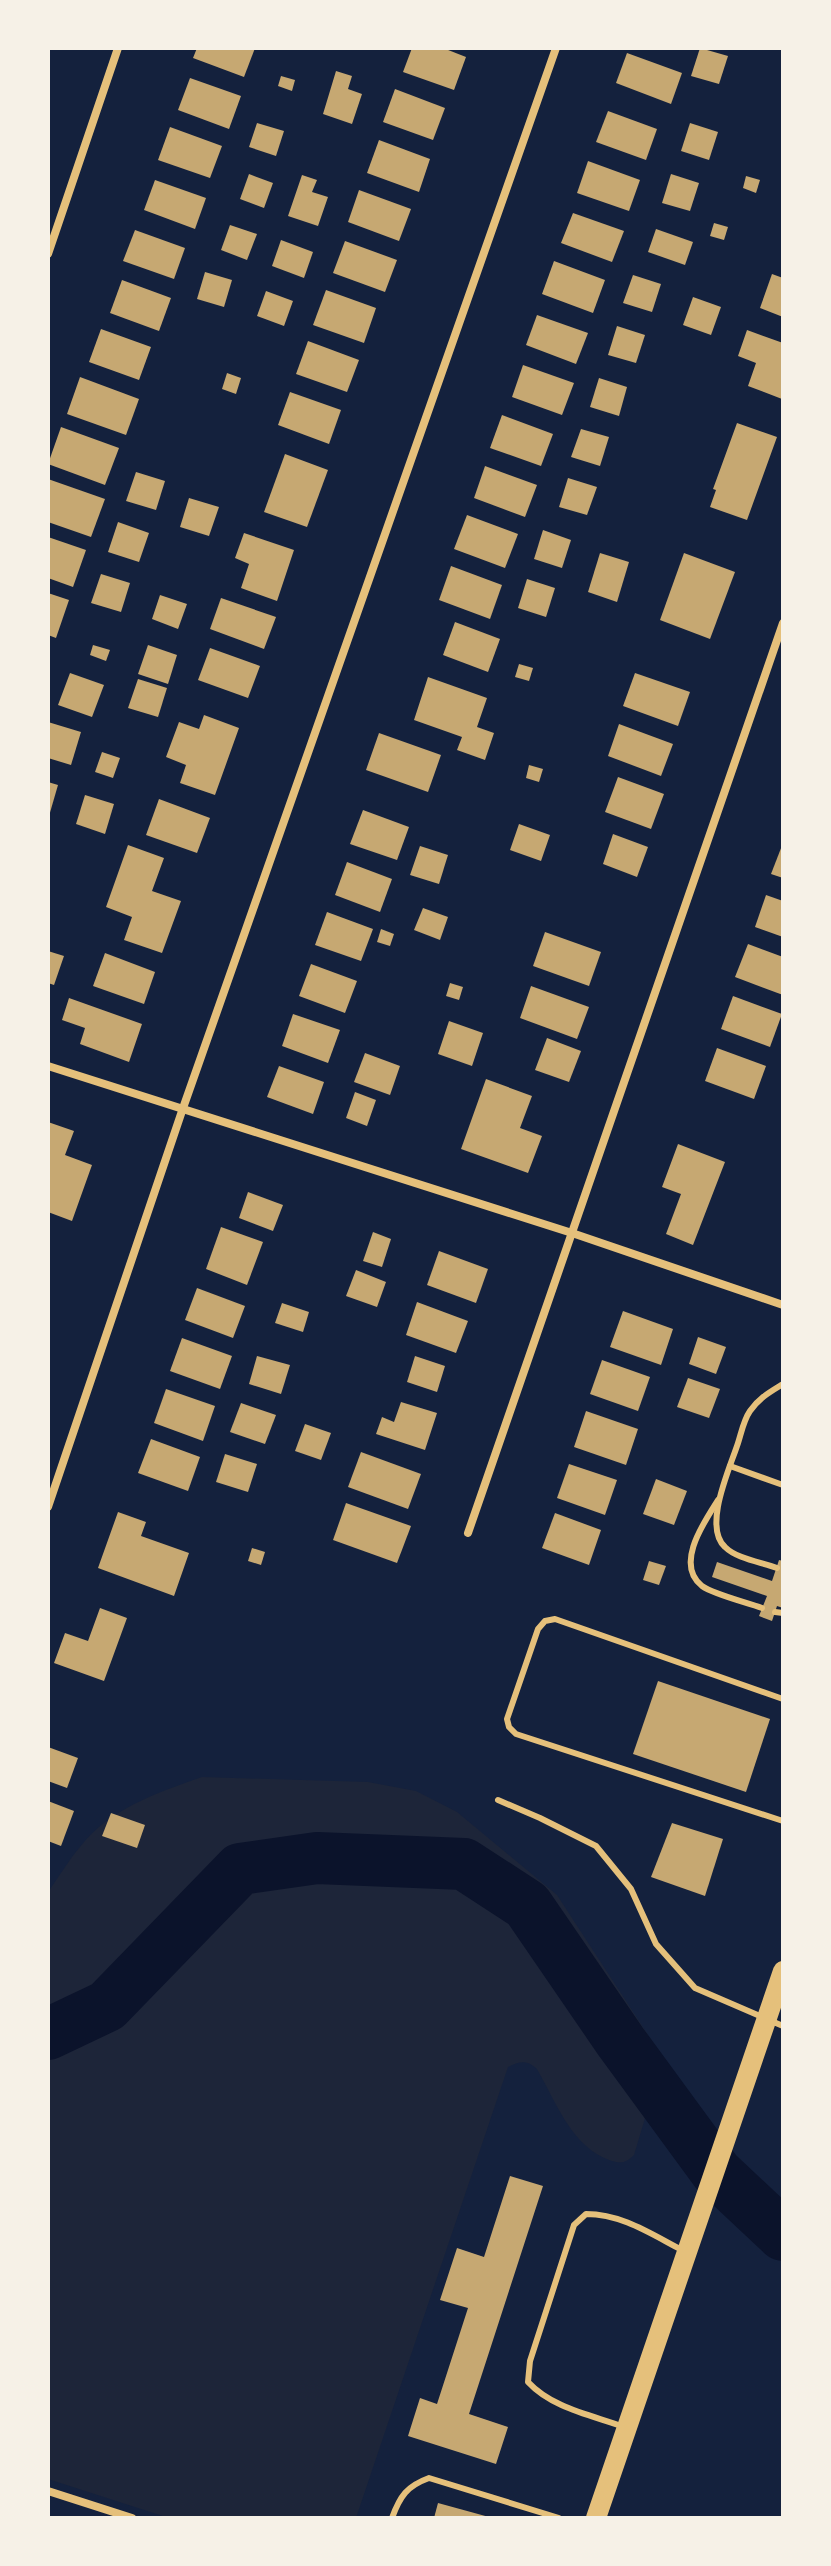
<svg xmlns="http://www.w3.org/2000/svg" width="831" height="2566" font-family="'PT Sans',sans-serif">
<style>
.green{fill:#1d2539}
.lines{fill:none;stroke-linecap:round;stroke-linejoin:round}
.river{stroke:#0b132b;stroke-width:52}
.building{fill:#c6a872}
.service{stroke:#e5c07b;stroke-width:6}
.minor{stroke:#e5c07b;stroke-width:8}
.primary{stroke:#e5c07b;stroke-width:20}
</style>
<rect width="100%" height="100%" fill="#14213d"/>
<path class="green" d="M 202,1777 L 368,1782 L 416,1791 L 457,1812 L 557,1895 L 663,2058 L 634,2155 C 627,2162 622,2164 612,2161 C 572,2148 557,2104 537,2069 C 527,2060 520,2061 508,2067 L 356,2518 L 169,2518 L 48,2479 L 48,1892 C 59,1877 68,1861 80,1847 C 109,1809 159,1792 202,1777 Z"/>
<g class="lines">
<polyline class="river" points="48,2034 107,2006 240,1869 317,1858 464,1864 527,1905 621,2042 717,2173 783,2235"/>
</g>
<g class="building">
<polygon points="197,48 255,48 244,77 193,58"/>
<polygon points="412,48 443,48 466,57 454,90 403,72"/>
<polygon points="700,48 728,56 719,84 691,76"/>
<polygon points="627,53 682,73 671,104 616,83"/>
<polygon points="336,71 352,76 348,89 362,94 352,124 323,114"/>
<polygon points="281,76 295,80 292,91 278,86"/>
<polygon points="190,78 241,96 229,129 178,110"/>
<polygon points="395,89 445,108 433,140 383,122"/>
<polygon points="608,111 657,129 646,160 596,142"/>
<polygon points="257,123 284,131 276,156 249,147"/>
<polygon points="690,123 718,132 709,160 681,151"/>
<polygon points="170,127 222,146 210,178 158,160"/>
<polygon points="379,140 430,159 419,192 367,173"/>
<polygon points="588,161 640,180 629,211 577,193"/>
<polygon points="249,174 273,183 264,208 240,199"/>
<polygon points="671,174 699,183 690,211 662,203"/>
<polygon points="302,175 317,180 312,192 328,197 318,226 288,216"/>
<polygon points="746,176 760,180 756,193 743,188"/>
<polygon points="155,180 206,198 195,229 144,210"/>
<polygon points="359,190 411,209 399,241 348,222"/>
<polygon points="573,213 624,231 612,262 561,243"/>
<polygon points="714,223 728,227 724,240 710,236"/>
<polygon points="230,225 257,234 247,260 221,250"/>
<polygon points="656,229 693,242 685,265 648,252"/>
<polygon points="135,230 185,248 174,279 123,261"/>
<polygon points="281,240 313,252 304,278 272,266"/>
<polygon points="345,241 397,260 385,292 333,273"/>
<polygon points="554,261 605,280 593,313 542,294"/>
<polygon points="205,272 232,280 224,307 197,299"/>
<polygon points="772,274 783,278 783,317 760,308"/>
<polygon points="633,275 661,284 652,312 623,303"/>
<polygon points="122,280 171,298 159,331 110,313"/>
<polygon points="326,290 376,308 364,343 313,325"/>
<polygon points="266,291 293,301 284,326 257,316"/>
<polygon points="693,297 721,307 711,335 683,325"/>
<polygon points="537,315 588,333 576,364 526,345"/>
<polygon points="617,326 645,335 636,363 608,355"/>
<polygon points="101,329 151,347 139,380 89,362"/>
<polygon points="747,330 783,343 782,399 748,386 756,363 738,356"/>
<polygon points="308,341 359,360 347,392 296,374"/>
<polygon points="523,365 574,383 562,415 512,397"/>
<polygon points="227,373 241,378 236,394 222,389"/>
<polygon points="80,377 139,399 126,435 67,414"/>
<polygon points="599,378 627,387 619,416 590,407"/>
<polygon points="290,392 341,410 329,444 278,425"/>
<polygon points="502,415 553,434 541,466 490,448"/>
<polygon points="737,423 777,437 747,520 710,507 716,490 713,489"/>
<polygon points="61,427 119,448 105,485 48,464"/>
<polygon points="581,429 609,437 600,466 571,457"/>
<polygon points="285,454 328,470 307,527 264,512"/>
<polygon points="485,466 537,485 525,517 474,498"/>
<polygon points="136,472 165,481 156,510 126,501"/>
<polygon points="568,478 597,487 587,515 559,507"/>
<polygon points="48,479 105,499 91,537 48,522"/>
<polygon points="189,498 219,507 209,536 180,527"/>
<polygon points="467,515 518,534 505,568 454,549"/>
<polygon points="118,522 149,533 139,562 108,552"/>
<polygon points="543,530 571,540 562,568 534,559"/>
<polygon points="244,533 294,550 277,601 241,588 249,564 235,558"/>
<polygon points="48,537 86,550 73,587 48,578"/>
<polygon points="600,553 629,562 617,602 588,592"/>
<polygon points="684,553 735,572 710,639 660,620"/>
<polygon points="451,566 502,585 490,619 439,600"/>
<polygon points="101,574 130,583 121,612 91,603"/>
<polygon points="527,579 555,588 546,617 518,608"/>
<polygon points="48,593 69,600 56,638 48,635"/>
<polygon points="160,595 187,604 178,629 152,619"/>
<polygon points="221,598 276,617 264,649 210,629"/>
<polygon points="455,622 500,639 488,672 443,655"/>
<polygon points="93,645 110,650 106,661 90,655"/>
<polygon points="148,645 177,655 168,684 138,674"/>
<polygon points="210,648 260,666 248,698 198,680"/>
<polygon points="519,664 533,668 529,681 515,677"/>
<polygon points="70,673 104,685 92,717 58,705"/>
<polygon points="635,673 690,692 678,726 623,706"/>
<polygon points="428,677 487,698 477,727 494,733 485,760 457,750 462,737 414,720"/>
<polygon points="138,679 167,688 158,717 128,708"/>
<polygon points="204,715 239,728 215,795 180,783 186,765 166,757 179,722 199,729"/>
<polygon points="48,722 81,732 71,765 48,758"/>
<polygon points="619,724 673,744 661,776 608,756"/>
<polygon points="379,733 441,755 428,792 366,770"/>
<polygon points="102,752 120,758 113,778 95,772"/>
<polygon points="529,765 543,769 539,782 526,778"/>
<polygon points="618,777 664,794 651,829 605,812"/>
<polygon points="48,782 58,785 49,816 48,815"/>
<polygon points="85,795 114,804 105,834 76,824"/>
<polygon points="159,799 210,818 197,853 146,835"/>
<polygon points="363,810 409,827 397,860 350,844"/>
<polygon points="519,824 550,835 541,861 510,850"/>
<polygon points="613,834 648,847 637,877 603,864"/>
<polygon points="783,843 783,878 771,874"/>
<polygon points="128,845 164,858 152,891 181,901 162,953 124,940 132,917 106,907"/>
<polygon points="420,846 448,855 439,884 410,875"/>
<polygon points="347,862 392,879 380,912 335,895"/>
<polygon points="766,895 783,901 783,937 755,927"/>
<polygon points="423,908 448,917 440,940 414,930"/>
<polygon points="327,912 373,929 361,961 315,945"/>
<polygon points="381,929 394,934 390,946 377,942"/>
<polygon points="545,932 601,952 589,986 533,966"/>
<polygon points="748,944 783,957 783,995 735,977"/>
<polygon points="48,951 64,956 54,985 48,983"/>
<polygon points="105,953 155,972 144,1004 93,986"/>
<polygon points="311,964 357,981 345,1013 299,996"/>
<polygon points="450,983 463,987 459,1000 446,996"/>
<polygon points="531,986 589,1007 577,1039 520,1018"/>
<polygon points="733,996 782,1014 770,1047 721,1029"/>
<polygon points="69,998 142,1024 129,1062 80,1044 85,1028 62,1020"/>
<polygon points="293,1014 340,1030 328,1063 282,1046"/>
<polygon points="449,1021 483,1033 472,1066 438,1054"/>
<polygon points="547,1038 581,1051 569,1082 535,1070"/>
<polygon points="717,1048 766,1066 754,1099 705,1081"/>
<polygon points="365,1053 400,1066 390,1095 354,1082"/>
<polygon points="279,1066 324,1082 313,1114 267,1097"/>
<polygon points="486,1079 532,1096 520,1128 542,1136 528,1173 461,1149"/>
<polygon points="355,1092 376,1100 367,1126 346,1118"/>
<polygon points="48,1122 74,1131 65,1155 92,1165 72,1221 48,1212"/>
<polygon points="678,1144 725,1162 693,1245 666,1234 681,1194 662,1187"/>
<polygon points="248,1192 283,1205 273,1231 239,1218"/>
<polygon points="221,1227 263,1242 247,1285 206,1269"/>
<polygon points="373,1232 391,1239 382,1267 363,1261"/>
<polygon points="439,1251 488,1269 476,1303 427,1285"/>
<polygon points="356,1270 386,1282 377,1307 346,1296"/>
<polygon points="197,1288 245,1306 233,1338 185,1320"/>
<polygon points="417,1302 468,1321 456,1353 406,1335"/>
<polygon points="282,1303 309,1312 303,1332 275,1323"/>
<polygon points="623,1311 673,1329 661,1365 610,1347"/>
<polygon points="698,1337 726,1347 716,1374 689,1364"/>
<polygon points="182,1338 232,1356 220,1389 170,1371"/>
<polygon points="257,1356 290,1365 281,1394 249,1384"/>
<polygon points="415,1356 445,1366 437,1392 407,1382"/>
<polygon points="602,1360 650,1377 638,1411 590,1394"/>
<polygon points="688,1378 720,1389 709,1418 677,1407"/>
<polygon points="166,1389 215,1406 203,1441 154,1423"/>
<polygon points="401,1402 437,1413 425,1450 376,1434 382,1417 394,1422"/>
<polygon points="241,1403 276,1415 265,1444 230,1432"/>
<polygon points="586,1411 638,1429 626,1465 574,1447"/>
<polygon points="305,1424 331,1433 321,1460 295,1451"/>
<polygon points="151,1439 200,1457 188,1491 138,1473"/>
<polygon points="361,1452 421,1474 408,1509 348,1487"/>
<polygon points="225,1454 257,1464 248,1492 216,1482"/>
<polygon points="569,1464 617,1480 605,1515 557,1498"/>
<polygon points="656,1479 687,1491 674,1525 643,1514"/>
<polygon points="346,1503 411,1526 397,1563 333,1540"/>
<polygon points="118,1512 146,1522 141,1536 189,1553 174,1596 98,1568"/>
<polygon points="555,1513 601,1530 589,1565 542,1548"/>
<polygon points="252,1548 265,1552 261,1565 248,1561"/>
<polygon points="779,1560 783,1561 783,1608 777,1606 772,1621 759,1616 767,1596 712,1577 717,1562 772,1581"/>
<polygon points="649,1561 666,1566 659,1585 643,1580"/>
<polygon points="100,1608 127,1618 104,1681 54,1663 65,1633 88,1641"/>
<polygon points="658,1681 770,1719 746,1792 633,1754"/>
<polygon points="48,1747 78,1758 67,1788 48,1781"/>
<polygon points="48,1801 74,1811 61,1846 48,1841"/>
<polygon points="111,1813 145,1825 137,1848 102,1836"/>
<polygon points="672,1823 723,1839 705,1896 651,1877"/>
<polygon points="510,2176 543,2186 469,2414 508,2427 496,2464 408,2436 420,2398 437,2404 468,2308 440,2300 457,2248 484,2257"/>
<polygon points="438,2503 489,2517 489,2518 434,2518"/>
</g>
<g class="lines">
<g class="service">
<polyline points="730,1466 783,1485"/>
<path d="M 718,1500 C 705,1521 674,1564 702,1586 C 715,1595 746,1602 762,1608"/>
<path d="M 777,1568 C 761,1562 737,1559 725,1547 C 703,1527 729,1470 737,1446 C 741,1435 743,1421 750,1411 C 759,1398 770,1392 783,1384"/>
<polyline points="775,1612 783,1613"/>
<polyline points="783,1699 555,1619 545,1621 538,1629 507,1719 509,1727 516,1734 783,1821"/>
<polyline points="498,1800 540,1818 596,1846 631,1889 656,1944 695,1988 783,2026"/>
<path d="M 624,2427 C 591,2415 552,2408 528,2382 L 530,2361 L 574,2225 L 586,2214 C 622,2214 651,2234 682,2250"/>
<path d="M 392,2518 C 400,2496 407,2486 429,2478 L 559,2518"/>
</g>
<g class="minor">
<polyline points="48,254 118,48"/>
<polyline points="48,1066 572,1233 783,1305"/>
<polyline points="48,1507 182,1111 556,48"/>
<polyline points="468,1533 783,623"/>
<polyline points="48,2491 132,2518"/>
</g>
<polyline class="primary" points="596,2518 783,1971"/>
</g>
<rect width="831" height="2566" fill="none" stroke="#f6f1e7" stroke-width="100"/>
</svg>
